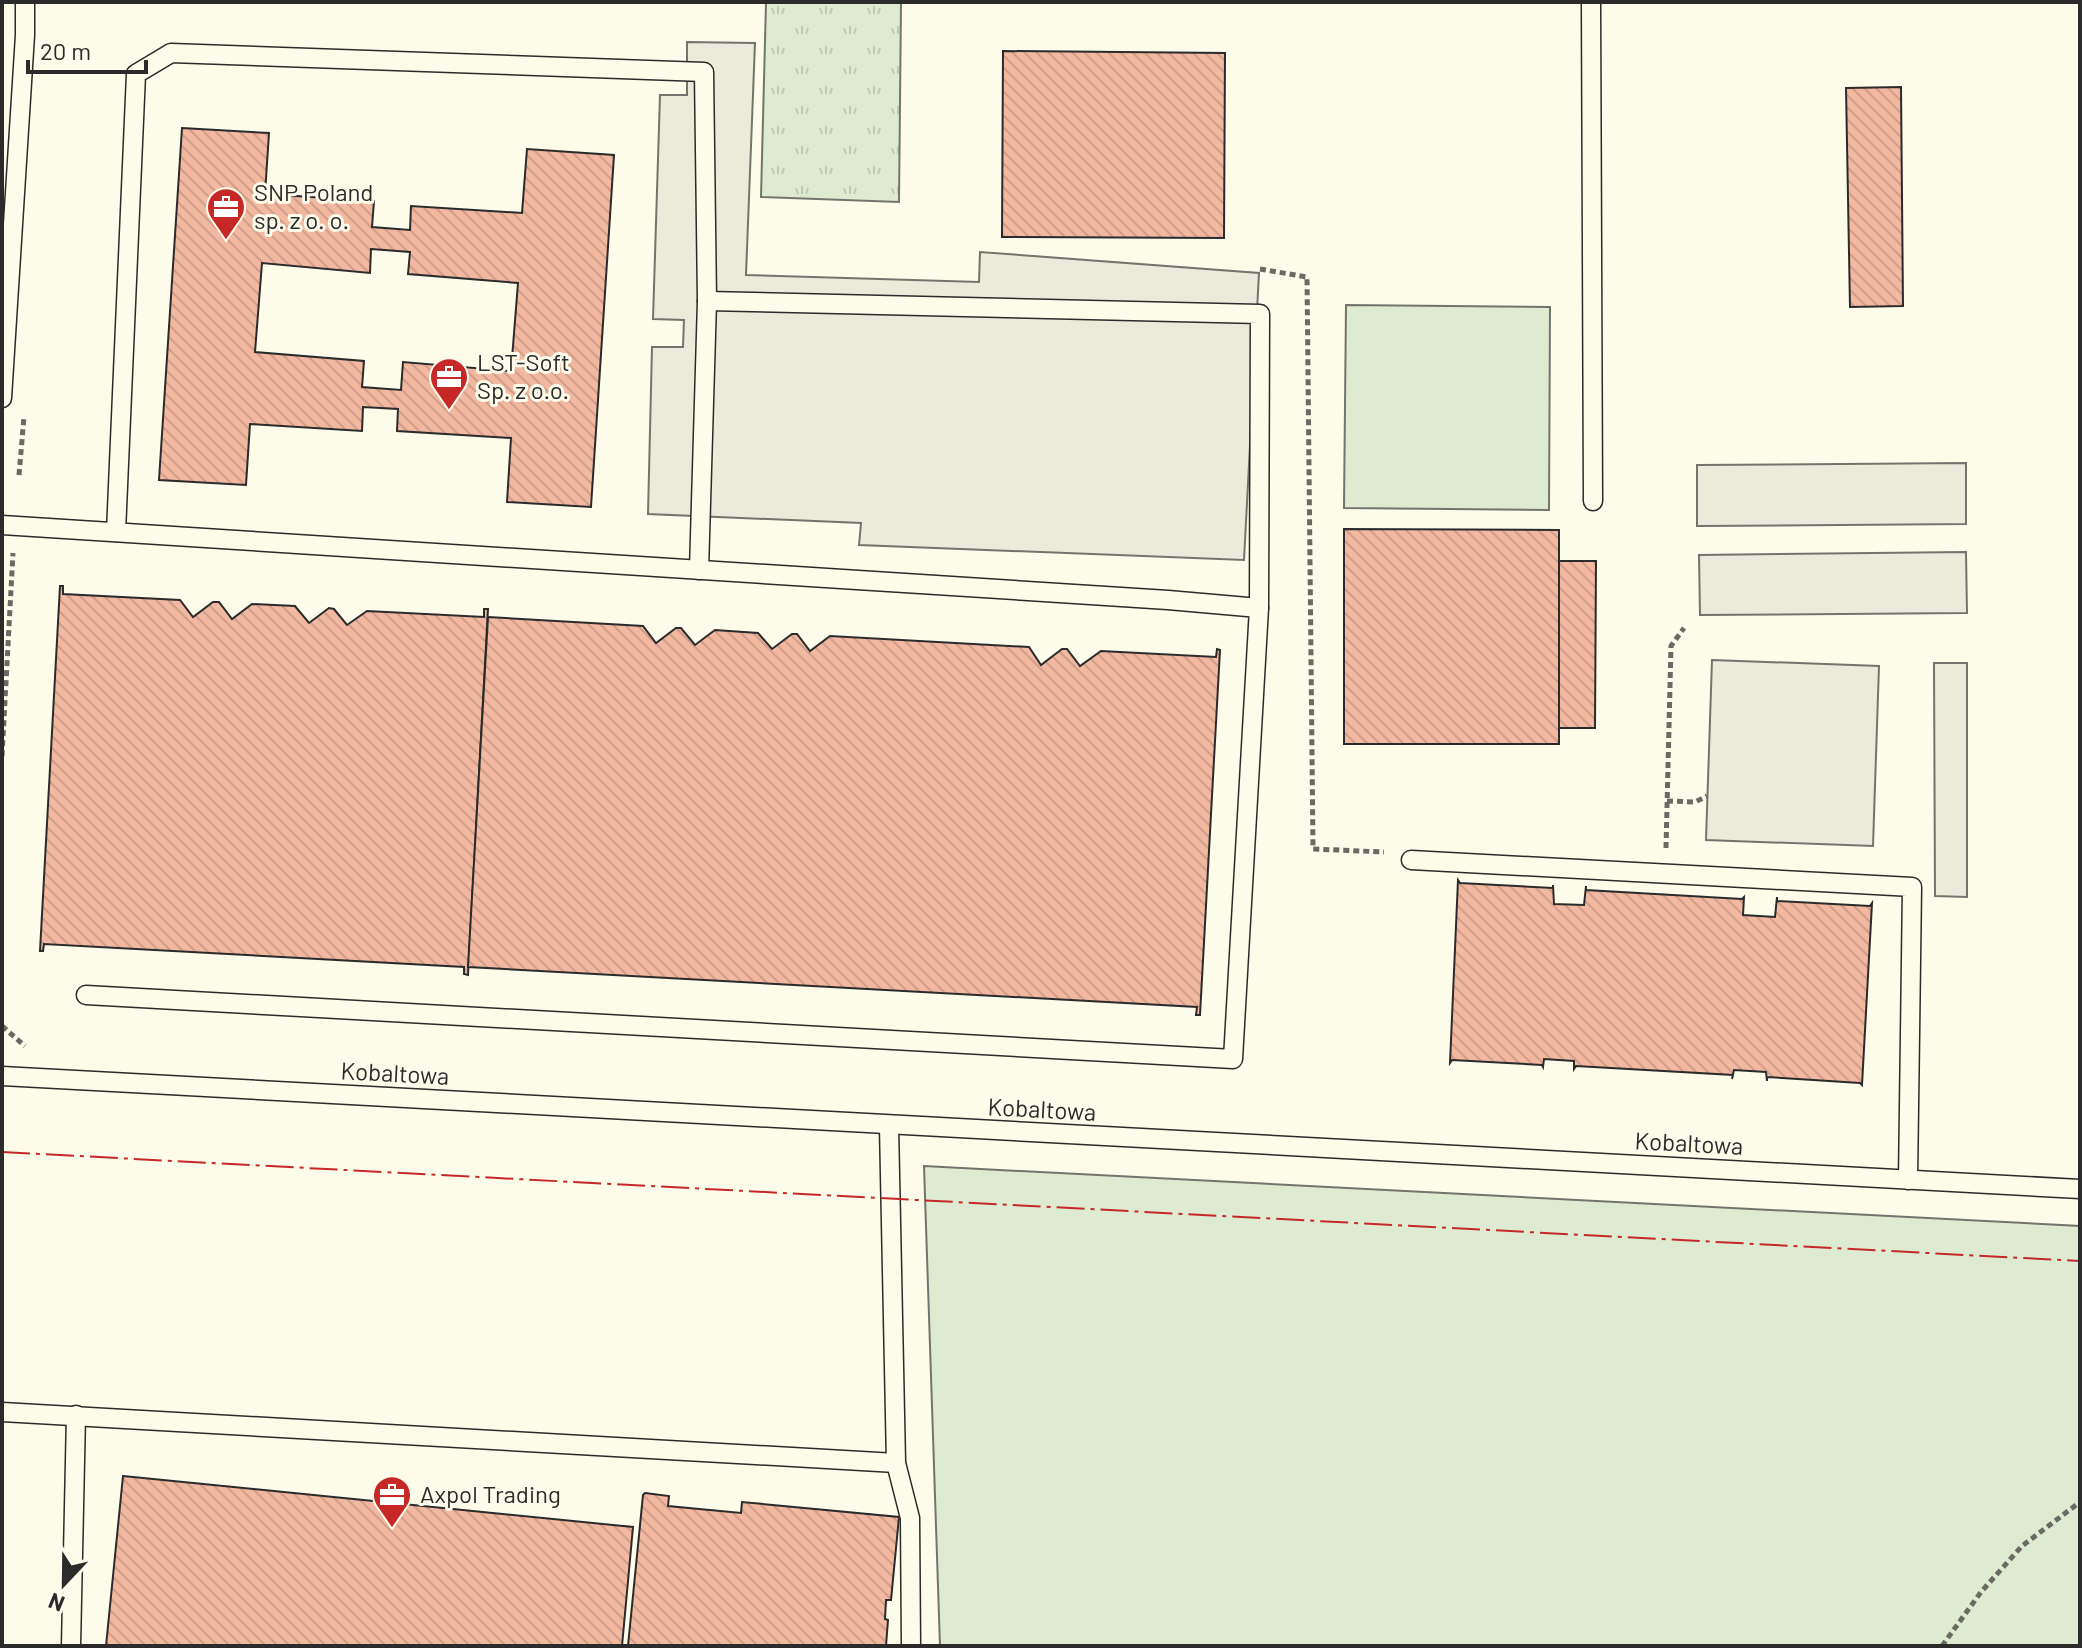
<svg xmlns="http://www.w3.org/2000/svg" width="2082" height="1648" font-family="Barlow,sans-serif">
<style>
.grass{fill:#deebd1;stroke:#74746e;stroke-width:2}
.park{fill:url(#park-tufts);stroke:#74746e;stroke-width:2}
.parking{fill:#eceadb;stroke:#74746e;stroke-width:2}
.building{fill:url(#building-back-hatch);stroke:#2b2b2b;stroke-width:2;fill-rule:evenodd}
.lines{fill:none;stroke-linecap:round;stroke-linejoin:round}
.lane-casing{stroke:#2b2b2b;stroke-width:21}
.path{stroke:#6a6964;stroke-width:5;stroke-dasharray:6 4;stroke-linecap:butt}
.lane{stroke:#fdfbea;stroke-width:18}
.power{stroke:#c62828;stroke-width:2;stroke-dasharray:28 6 4 6;stroke-linecap:butt}
.labels{text-anchor:middle;stroke-width:6;stroke-linejoin:round;paint-order:stroke}
.poi-label{font-size:24px;fill:#2b2b2b;stroke:#fdfbea;text-anchor:start}
.street-label{font-size:24px;fill:#2b2b2b;stroke:#fdfbea}
</style>
<defs>
<pattern id="park-tufts" width="24" height="20" patternUnits="userSpaceOnUse" patternTransform="scale(2)"><rect width="24" height="20" fill="#deebd1"/><path d="M3 7l-1-3M5 7V3M7 7l1-3M15 17l-1-3M17 17v-4M19 17l1-3" fill="none" stroke="#bfcab4"/></pattern>
<pattern id="building-back-hatch" width="6" height="6" patternUnits="userSpaceOnUse" patternTransform="scale(2)"><rect width="6" height="6" fill="#f2b8a0"/><path d="M-1 5l2 2M0 0l6 6M5-1l2 2" fill="none" stroke="#d09e8a"/></pattern>
</defs>
<rect width="100%" height="100%" fill="#fdfbea"/>
<g class="grass">
<polygon points="1346,305 1550,307 1549,510 1344,508"/>
<polygon points="924,1166 2080,1226 2080,1646 940,1646"/>
</g>
<polygon class="park" points="766,2 901,3 899,202 761,197"/>
<g class="parking">
<polygon points="687,42 755,43 746,275 979,282 980,252 1259,273 1244,560 859,545 861,523 648,514 652,347 683,347 684,320 653,319 660,95 687,95"/>
<polygon points="1966,463 1966,524 1697,526 1697,465"/>
<polygon points="1966,552 1967,613 1700,615 1699,555"/>
<polygon points="1712,660 1879,666 1873,846 1706,840"/>
<polygon points="1934,663 1967,663 1967,897 1935,896"/>
</g>
<g class="building">
<polygon points="1003,51 1225,53 1224,238 1002,237"/>
<polygon points="1901,87 1903,306 1850,307 1846,88"/>
<path d="M 182,128 L 269,133 L 265,194 L 374,201 L 372,227 L 410,230 L 411,206 L 522,213 L 527,149 L 614,155 L 591,507 L 507,502 L 511,438 L 397,431 L 398,409 L 363,407 L 362,431 L 250,424 L 246,485 L 159,480 ZM 371,249 L 410,252 L 408,274 L 518,283 L 511,371 L 403,362 L 401,390 L 362,387 L 364,361 L 255,352 L 262,263 L 370,273 Z"/>
<polygon points="1344,529 1559,530 1559,744 1344,744"/>
<polygon points="1559,561 1596,561 1595,728 1559,728"/>
<polygon points="60,586 63,586 63,594 180,600 193,617 213,602 219,602 232,619 252,604 295,606 309,623 329,608 334,609 347,625 367,611 484,617 484,609 488,609 468,975 464,974 464,967 44,944 43,951 40,951"/>
<polygon points="488,617 643,626 656,643 676,628 681,628 695,645 715,630 758,633 772,649 792,634 797,634 810,651 830,636 1029,647 1041,665 1062,649 1067,649 1080,666 1101,651 1216,657 1217,649 1220,650 1200,1015 1196,1015 1197,1007 468,967"/>
<polygon points="1458,880 1460,883 1553,888 1553,885 1554,904 1584,905 1586,886 1586,890 1742,899 1744,897 1743,915 1775,917 1777,897 1777,901 1870,906 1872,903 1862,1085 1860,1083 1767,1077 1767,1081 1766,1072 1734,1070 1732,1079 1733,1075 1576,1066 1574,1069 1574,1061 1544,1059 1543,1067 1542,1065 1452,1060 1450,1063"/>
<polygon points="123,1476 633,1527 622,1646 106,1646"/>
<polygon points="645,1493 669,1496 668,1506 741,1513 742,1502 899,1517 891,1600 886,1600 885,1619 888,1620 886,1646 628,1646 643,1495"/>
</g>
<g class="lines">
<g class="lane-casing">
<g id="lane">
<polyline points="1591,2 1593,501"/>
<polyline points="2,398 25,35 25,2"/>
<polyline points="2,525 1168,600 1259,608 1233,1059 86,995"/>
<polyline points="116,532 136,74 171,53 704,72 707,301"/>
<polyline points="699,570 707,301 1260,314 1259,608"/>
<polyline points="1411,860 1912,887 1908,1180"/>
<polyline points="2,1076 2080,1189"/>
<polyline points="889,1126 896,1463 910,1518 911,1646"/>
<polyline points="2,1412 896,1463"/>
<polyline points="71,1646 76,1415"/>
</g>
</g>
<g class="path">
<polyline points="1260,269 1307,277 1313,849 1384,852"/>
<polyline points="19,475 24,417"/>
<polyline points="2,756 13,553"/>
<polyline points="1667,801 1695,802 1707,796"/>
<polyline points="1666,848 1671,646 1684,628"/>
<polyline points="2,1026 25,1046"/>
<polyline points="1942,1646 1981,1592 2022,1546 2080,1502"/>
</g>
<use href="#lane" class="lane"/>
<polyline class="power" points="2,1152 2080,1261"/>
</g>
<defs>
<g id="office-pin" transform="scale(2)"><path d="M0 17L-7.5 6A9.5 9.5 0 1 1 7.5 6Z" fill="#c62828" stroke="#fdfbea"/><path d="M-6-3h4V-5.5h4V-3h4V5H-6ZM-1-4.5V-3h2v-1.5ZM-6 0V1H6V0Z" fill="#fff"/></g>
</defs>
<g fill-rule="evenodd">
<use href="#office-pin" x="226" y="207"/>
<use href="#office-pin" x="449" y="377"/>
<use href="#office-pin" x="392" y="1495"/>
</g>
<g class="labels">
<g class="poi-label">
<text x="254" y="201">SNP Poland<tspan x="254" dy="28">sp. z o. o.</tspan></text>
<text x="477" y="371">LST-Soft<tspan x="477" dy="28">Sp. z o.o.</tspan></text>
<text x="420" y="1503">Axpol Trading</text>
</g>
<g class="street-label">
<text transform="translate(395 1074) rotate(3)" y="8">Kobaltowa</text>
<text transform="translate(1042 1110) rotate(3)" y="8">Kobaltowa</text>
<text transform="translate(1689 1144) rotate(3)" y="8">Kobaltowa</text>
</g>
</g>
<rect width="2082" height="1648" fill="none" stroke="#2b2b2b" stroke-width="8"/>
<g transform="translate(64 1584) rotate(202)" stroke="#fdfbea" stroke-width="6" paint-order="stroke">
<path d="M0-6L14 30L0 20L-14 30Z" fill="#2b2b2b"/>
<text y="-12" font-size="22" font-weight="bold" text-anchor="middle" fill="#2b2b2b">N</text>
</g>
<path d="M28 60v12h118v-12" fill="none" stroke="#2b2b2b" stroke-width="4"/>
<text x="40" y="60" font-size="24" fill="#2b2b2b" stroke="#fdfbea" stroke-width="6" paint-order="stroke">20 m</text>
</svg>
